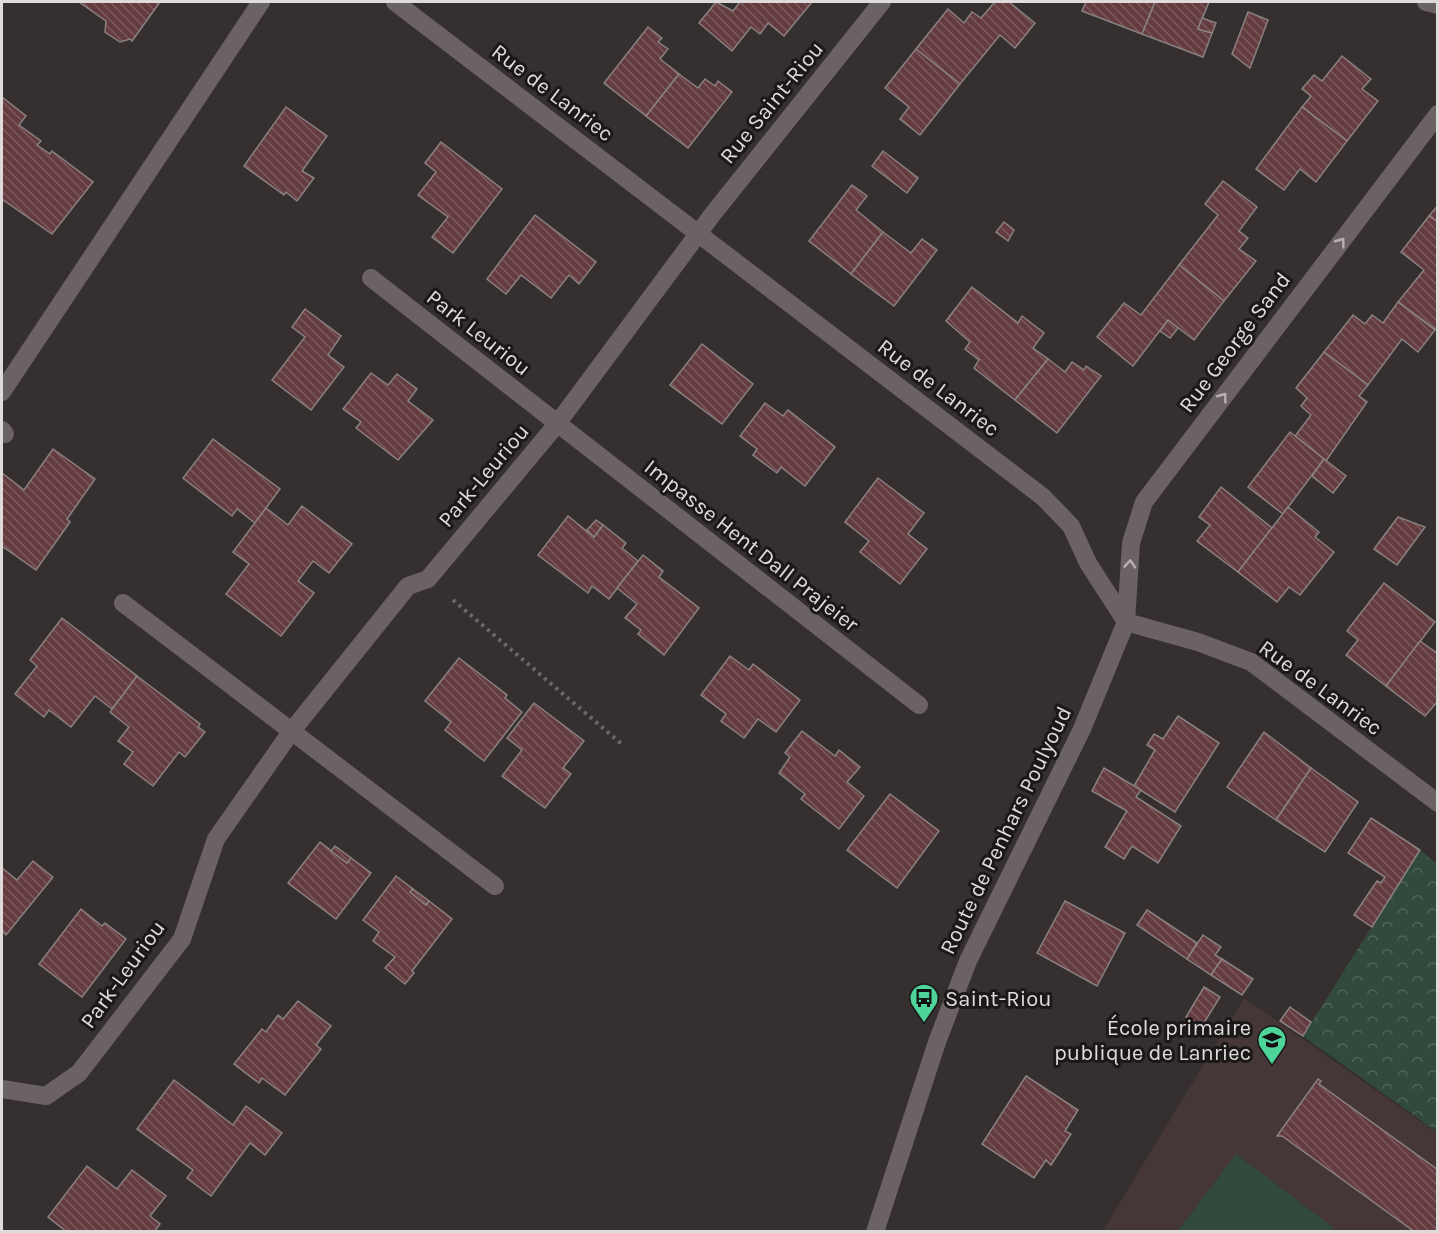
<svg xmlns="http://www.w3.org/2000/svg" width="1439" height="1233" font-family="Karla,sans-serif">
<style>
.built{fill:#453637}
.forest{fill:url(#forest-crowns)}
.pitch{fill:#324a3e}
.building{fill:url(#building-back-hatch);stroke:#8a8181;stroke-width:1.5}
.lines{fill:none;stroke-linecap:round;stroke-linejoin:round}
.path{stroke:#6e6868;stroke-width:4;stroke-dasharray:3 4.5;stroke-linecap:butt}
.lane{stroke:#6b6363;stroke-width:18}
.street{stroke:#6b6363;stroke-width:18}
.oneway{stroke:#b7b1b1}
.labels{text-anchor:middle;stroke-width:6;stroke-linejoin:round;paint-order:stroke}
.street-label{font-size:22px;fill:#e0dbdb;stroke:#1b1818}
.poi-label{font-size:22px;fill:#e0dbdb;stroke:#1b1818;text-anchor:start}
</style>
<defs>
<pattern id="forest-crowns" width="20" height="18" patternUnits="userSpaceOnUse" patternTransform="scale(1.5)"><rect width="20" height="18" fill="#324a3e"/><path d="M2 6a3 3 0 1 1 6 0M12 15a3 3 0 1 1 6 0" fill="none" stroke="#4f6459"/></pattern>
<pattern id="building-back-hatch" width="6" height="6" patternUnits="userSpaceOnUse" patternTransform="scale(1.5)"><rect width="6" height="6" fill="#643c40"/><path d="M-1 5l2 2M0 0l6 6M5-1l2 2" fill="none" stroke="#7a585b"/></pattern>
</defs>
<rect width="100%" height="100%" fill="#362f2f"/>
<polygon class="built" points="1244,998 1437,1133 1437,1231 1102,1232"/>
<polygon class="forest" points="1420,850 1437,864 1437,1132 1303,1036"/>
<polygon class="pitch" points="1236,1154 1334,1228 1331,1231 1178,1231"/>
<g class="building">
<polygon points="79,2 160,2 132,41 130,39 120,42 105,32 106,21"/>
<polygon points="716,2 733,11 740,2 812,2 784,36 768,23 760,34 751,27 732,51 699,23"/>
<polygon points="995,2 1009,2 1035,23 1015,48 1000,35 960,84 916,49 948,9 964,23 972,12 981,18"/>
<polygon points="1086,2 1155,2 1142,34 1082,11"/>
<polygon points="1155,2 1209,2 1198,29 1212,33 1203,57 1142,34"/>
<polygon points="1248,12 1268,20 1250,68 1232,54"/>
<polygon points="1202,18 1216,23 1212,33 1198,29"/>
<polygon points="648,27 662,38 658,42 668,49 660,59 679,74 646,116 604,83"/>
<polygon points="916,49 960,84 920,135 900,119 909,107 885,88"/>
<polygon points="1342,56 1371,79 1362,89 1378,101 1347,141 1302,107 1311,96 1302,89 1314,75 1322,81"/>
<polygon points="679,74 698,88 705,79 715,86 718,81 732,92 688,148 646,116"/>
<polygon points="2,97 26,116 19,125 41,141 37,145 50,154 52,151 93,182 52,234 2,199"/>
<polygon points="286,107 327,136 302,171 314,178 297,201 286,192 284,195 244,166"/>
<polygon points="1302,107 1347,141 1316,182 1300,169 1284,190 1256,169"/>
<polygon points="441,142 502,189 453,253 432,237 448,217 418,195 436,172 425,163"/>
<polygon points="883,151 918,178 907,193 872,166"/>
<polygon points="1223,181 1257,207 1239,231 1248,238 1239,249 1256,261 1224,301 1179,265 1218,215 1205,204"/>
<polygon points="852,185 867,196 856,210 883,232 851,274 809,241"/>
<polygon points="1438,205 1438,222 1429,216"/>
<polygon points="535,215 596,262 579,284 569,275 551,298 521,275 506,294 487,279"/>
<polygon points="1429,216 1438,222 1438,331 1398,302 1424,270 1401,252"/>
<polygon points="1004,222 1014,230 1008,241 996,232"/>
<polygon points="883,232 911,253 922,239 937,250 894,306 851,274"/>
<polygon points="1179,265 1224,301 1194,340 1168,320 1133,366 1097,337 1124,303 1141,315"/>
<polygon points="972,287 1018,323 1022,316 1044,333 1033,348 1048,359 1015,400 974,368 979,360 965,349 970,342 946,321"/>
<polygon points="1398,302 1435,330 1418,352 1402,339 1368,385 1324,352 1353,315 1365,324 1372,315 1383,323"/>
<polygon points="305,309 341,336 328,355 344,367 311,410 272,380 305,337 292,327"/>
<polygon points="1168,320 1178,328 1170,338 1160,331"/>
<polygon points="702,344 753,384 722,424 670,385"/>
<polygon points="1324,352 1368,385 1359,396 1367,402 1326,461 1295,436 1311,415 1301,406 1307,398 1296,388"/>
<polygon points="1048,359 1065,372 1072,362 1084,370 1086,366 1101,376 1057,433 1015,400"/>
<polygon points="371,373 388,385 397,374 417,389 408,401 433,420 398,460 356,428 361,422 343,409"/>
<polygon points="765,403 783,416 788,410 835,447 805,486 781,467 777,473 753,455 757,449 740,436"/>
<polygon points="1290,432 1324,459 1283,514 1248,487"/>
<polygon points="213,439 280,489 255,523 237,509 232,516 183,478"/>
<polygon points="53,449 95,479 67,519 70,522 36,570 2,546 2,473 24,490"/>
<polygon points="1324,459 1346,476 1333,493 1312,476"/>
<polygon points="878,478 924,513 908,534 927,549 900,584 860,552 869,541 845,522"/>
<polygon points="1221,487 1272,528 1238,572 1197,541 1210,525 1199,517"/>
<polygon points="302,506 352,544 329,573 313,561 298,581 314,593 281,636 226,594 249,564 233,552 266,508 288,525"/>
<polygon points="1288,507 1319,532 1315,537 1334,552 1300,595 1289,587 1277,602 1238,572"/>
<polygon points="568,516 594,537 603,525 626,543 622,548 638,561 609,599 592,586 588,593 538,555"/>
<polygon points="1398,517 1425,527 1397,565 1374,549"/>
<polygon points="596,520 603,525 594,537 587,530"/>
<polygon points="643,555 663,571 659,577 699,608 664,655 638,634 641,630 625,618 637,604 617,588"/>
<polygon points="1384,583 1435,622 1386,686 1346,655 1358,640 1347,631"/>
<polygon points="62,618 137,676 112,709 95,696 71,727 49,710 44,717 15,694 37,666 30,660"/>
<polygon points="1420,641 1438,654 1438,701 1425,716 1386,686"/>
<polygon points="730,656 749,670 753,664 800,700 776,732 758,719 744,738 721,721 726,714 701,695"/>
<polygon points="459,658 507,695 505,698 522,712 484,761 445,730 451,722 425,701"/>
<polygon points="137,676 200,724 198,727 205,732 185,757 179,752 153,786 124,764 133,752 118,741 129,727 110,712"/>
<polygon points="534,703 584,741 563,768 571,774 545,808 502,776 522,750 507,738"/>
<polygon points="1178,716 1219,743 1175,812 1134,786 1155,750 1147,745 1154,734 1163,739"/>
<polygon points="802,731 835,756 839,750 860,767 847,782 864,796 839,829 801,799 805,794 779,773 790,757 785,753"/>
<polygon points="1264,732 1311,768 1276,820 1227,787"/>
<polygon points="1104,768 1141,790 1136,797 1181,826 1158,863 1132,846 1124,859 1105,847 1127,811 1092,791"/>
<polygon points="1311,768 1358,802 1325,852 1276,820"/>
<polygon points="890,794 939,831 897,888 847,850"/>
<polygon points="1371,818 1420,850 1372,927 1354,915 1377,881 1381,883 1385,877 1348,853"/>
<polygon points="320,842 347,863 351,858 371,873 336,919 288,883"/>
<polygon points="335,846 351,858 347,863 331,851"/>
<polygon points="33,861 53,877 6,935 2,931 2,868 17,880"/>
<polygon points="396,876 413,889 410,892 426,905 429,901 452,919 412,971 414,973 405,984 385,968 395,957 373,941 379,932 363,920"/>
<polygon points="413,889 429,901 426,905 410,892"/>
<polygon points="1065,901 1125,933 1097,986 1037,953"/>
<polygon points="81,909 102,926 105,923 126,939 82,997 39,964"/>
<polygon points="1147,910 1197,943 1187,959 1137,925"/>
<polygon points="1203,935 1221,947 1215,955 1222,959 1211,975 1187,959"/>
<polygon points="1222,959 1253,979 1242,995 1211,975"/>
<polygon points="1204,987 1220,997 1202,1026 1186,1017"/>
<polygon points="298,1001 331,1026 316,1045 321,1049 285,1095 262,1078 259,1083 234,1064 262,1029 266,1032 278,1015 283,1019"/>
<polygon points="1290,1007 1311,1022 1303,1036 1280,1021"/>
<polygon points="1026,1076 1078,1110 1065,1131 1071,1134 1051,1165 1046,1160 1034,1178 982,1144"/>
<polygon points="1318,1079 1321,1081 1319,1084 1438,1170 1438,1232 1415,1232 1282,1136 1277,1136"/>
<polygon points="174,1080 233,1125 246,1106 282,1133 265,1155 250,1143 211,1196 187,1178 193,1170 137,1129"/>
<polygon points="87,1166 117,1189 132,1170 166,1196 150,1216 160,1224 154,1232 67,1232 48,1217"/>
</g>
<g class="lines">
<polyline class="path" points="453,600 624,746"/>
<g class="lane">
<polyline points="2,392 261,2"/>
<polyline points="2,430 5,434"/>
</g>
<g class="street">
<polyline points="395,2 1043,497 1071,526 1088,563 1126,622 1198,642 1251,662 1438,803"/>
<polyline points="1426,2 1438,5"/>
<polyline points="371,278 919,705"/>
<polyline points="123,603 495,886"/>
<polyline points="2,1089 46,1096 79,1073 182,939 216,839 291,732 408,586 428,579 557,424 712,215 882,2"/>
<polyline points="875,1232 937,1042 968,961 1082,729 1126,622 1131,543 1144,502 1438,114"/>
</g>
</g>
<defs><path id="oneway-chevron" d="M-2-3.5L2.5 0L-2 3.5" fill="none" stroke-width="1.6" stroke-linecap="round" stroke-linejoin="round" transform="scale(1.5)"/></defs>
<g class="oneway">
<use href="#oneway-chevron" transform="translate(1341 242) rotate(-53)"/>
<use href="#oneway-chevron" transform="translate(1223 397) rotate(-53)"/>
<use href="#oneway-chevron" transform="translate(1130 564) rotate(-86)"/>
</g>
<defs>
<g id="bus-pin" transform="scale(1.5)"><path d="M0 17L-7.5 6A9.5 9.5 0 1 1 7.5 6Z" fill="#4cd49b" stroke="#1b1818"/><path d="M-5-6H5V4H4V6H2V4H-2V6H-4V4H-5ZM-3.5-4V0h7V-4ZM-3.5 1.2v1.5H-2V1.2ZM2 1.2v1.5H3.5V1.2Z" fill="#111"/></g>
<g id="school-pin" transform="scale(1.5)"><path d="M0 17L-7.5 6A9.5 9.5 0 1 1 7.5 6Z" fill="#4cd49b" stroke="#1b1818"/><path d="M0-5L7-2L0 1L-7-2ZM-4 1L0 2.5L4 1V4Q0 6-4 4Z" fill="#111"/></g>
</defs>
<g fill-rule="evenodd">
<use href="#bus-pin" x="924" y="998"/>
<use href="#school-pin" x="1272" y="1040"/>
</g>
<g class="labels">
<g class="street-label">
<text transform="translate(553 92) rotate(37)" y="8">Rue de Lanriec</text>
<text transform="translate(771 102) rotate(-51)" y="8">Rue Saint-Riou</text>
<text transform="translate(479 332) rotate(38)" y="8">Park Leuriou</text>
<text transform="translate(1234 342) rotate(-53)" y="8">Rue George Sand</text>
<text transform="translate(939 387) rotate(37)" y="8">Rue de Lanriec</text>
<text transform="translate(483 475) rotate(-50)" y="8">Park-Leuriou</text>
<text transform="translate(752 545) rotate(38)" y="8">Impasse Hent Dall Prajeier</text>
<text transform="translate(1321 687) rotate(36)" y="8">Rue de Lanriec</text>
<text transform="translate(1005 830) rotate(-64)" y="8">Route de Penhars Poulyoud</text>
<text transform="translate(122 974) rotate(-54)" y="8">Park-Leuriou</text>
</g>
<g class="poi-label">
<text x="945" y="1006">Saint-Riou</text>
<text x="1251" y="1035" text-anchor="end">École primaire<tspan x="1251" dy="25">publique de Lanriec</tspan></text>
</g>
</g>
<rect width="1439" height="1233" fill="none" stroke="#e0dbdb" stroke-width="6"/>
</svg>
